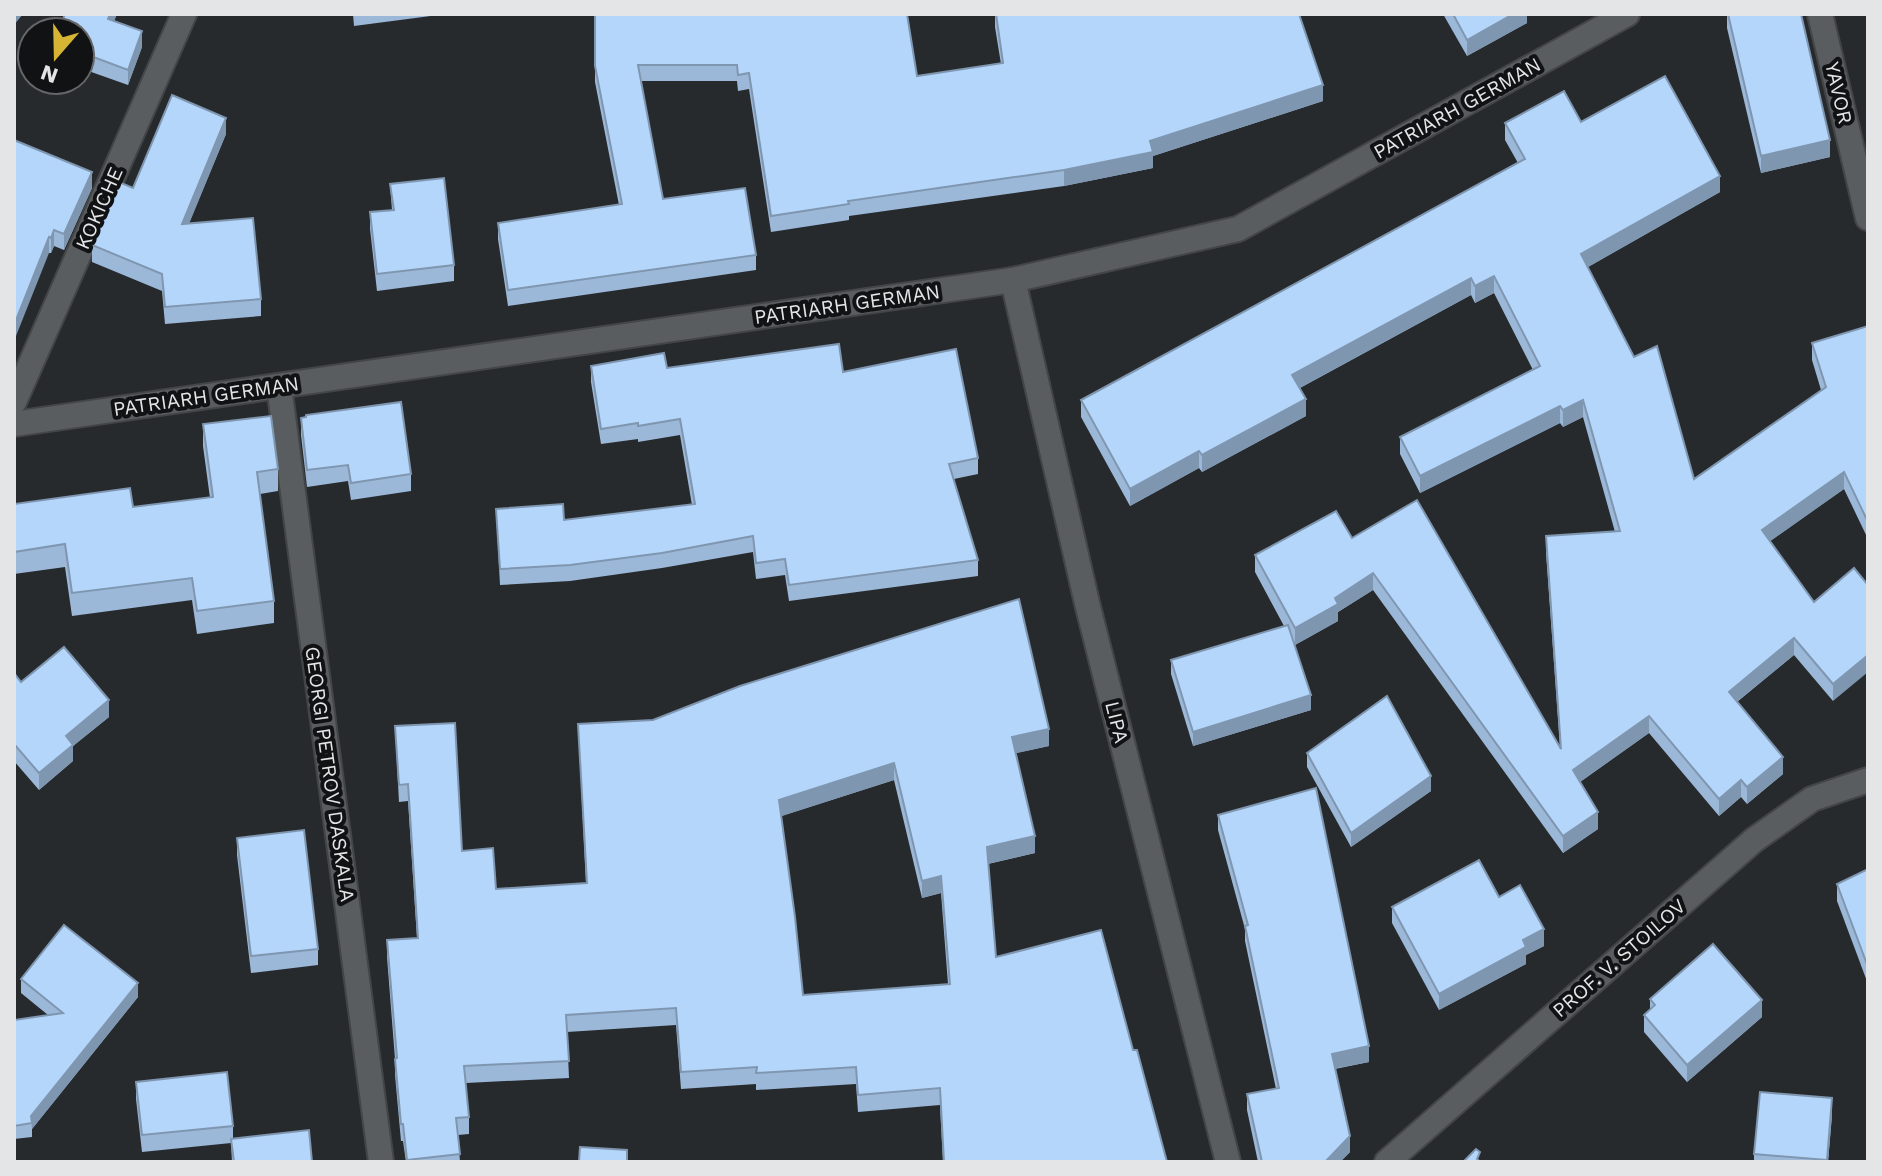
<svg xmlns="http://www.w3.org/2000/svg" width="1882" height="1176" font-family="'Work Sans',sans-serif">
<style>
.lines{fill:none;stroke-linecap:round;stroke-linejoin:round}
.minor-casing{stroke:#434547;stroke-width:28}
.minor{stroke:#595d60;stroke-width:24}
.wall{fill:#9cb8d8;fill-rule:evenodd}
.shaded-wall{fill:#7f96b0}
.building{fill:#b5d6fb;stroke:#7f96b0;stroke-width:2;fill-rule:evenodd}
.labels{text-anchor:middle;stroke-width:8;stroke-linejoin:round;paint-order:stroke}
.street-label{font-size:20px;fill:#e3e5e7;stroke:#111214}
</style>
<rect width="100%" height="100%" fill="#272a2d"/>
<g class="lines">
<g class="minor-casing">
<g id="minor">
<polyline points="1820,14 1868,218"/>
<polyline points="1013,280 1087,603 1228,1162"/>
<polyline points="279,386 381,1162"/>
<polyline points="14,402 184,14"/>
<polyline points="14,424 1013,280 1238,229 1627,14"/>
<polyline points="1387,1162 1754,840 1812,799 1868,780"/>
</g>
</g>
<use href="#minor" class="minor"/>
</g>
<g class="wall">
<polygon points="117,14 114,21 142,47 128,85 80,68 80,32"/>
<polygon points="353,14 446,14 354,26"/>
<polygon points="595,14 917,76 1001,64 995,27 995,14 1323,101 1153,156 1153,168 1064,186 849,216 849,220 771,232 749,89 738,91 737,81 641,81 663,199 756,255 756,270 508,306 498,239 498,223 619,205 595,82"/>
<polygon points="1443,14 1527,14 1527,23 1467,56"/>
<polygon points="1727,14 1801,14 1830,157 1761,173 1727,28"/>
<polygon points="1581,122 1720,192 1588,267 1694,479 1821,390 1812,360 1812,343 1868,326 1868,539 1844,489 1770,541 1814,602 1854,568 1833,701 1794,655 1737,702 1783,774 1747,804 1741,797 1719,816 1649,733 1580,782 1598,829 1563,853 1373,590 1338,612 1338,621 1295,645 1311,710 1193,746 1171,674 1171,660 1284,626 1255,572 1255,555 1352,538 1560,746 1546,553 1546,536 1615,532 1583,417 1563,427 1560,423 1420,493 1400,454 1400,437 1533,370 1494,293 1475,303 1471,295 1300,388 1306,416 1202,472 1199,468 1130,506 1081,417 1081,400 1518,163 1505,140 1505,123"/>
<polygon points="226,134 189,223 261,299 261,316 165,324 162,291 92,262 92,245 133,188"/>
<polygon points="14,140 92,188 64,250 54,246 51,253 49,253"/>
<polygon points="390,184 454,265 454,281 377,291 370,229 370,212 392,210"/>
<polygon points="591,366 843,372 978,458 978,474 954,479 978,560 978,576 789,601 785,575 756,579 753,552 662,568 570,581 500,585 496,509 564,520 692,505 680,435 638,442 638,439 601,444 591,382"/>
<polygon points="301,418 411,474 411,491 351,500 348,481 307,487 301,435"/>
<polygon points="203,424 278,469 278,491 260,494 274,601 274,623 197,634 192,600 72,616 65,567 14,574 14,504 133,507 210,498 203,446"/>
<polygon points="14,673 21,682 109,717 73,746 73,761 39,790 14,761"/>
<path d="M 578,724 L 1049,746 L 1016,753 L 1035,853 L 988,864 L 996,957 L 1133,1050 L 1167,1162 L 943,1162 L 940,1105 L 858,1112 L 856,1084 L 756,1090 L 756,1084 L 681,1089 L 676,1025 L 567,1032 L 569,1078 L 466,1083 L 469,1117 L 469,1134 L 458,1135 L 460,1162 L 406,1162 L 403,1141 L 401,1141 L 395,1075 L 395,1059 L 387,957 L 387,940 L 417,938 L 408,801 L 399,802 L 395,726 L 462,851 L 496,889 L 586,883 ZM 894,780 L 922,898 L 941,893 L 948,984 L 803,995 L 781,816 Z"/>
<polygon points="1307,753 1431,791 1351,847 1307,767"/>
<polygon points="1218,815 1369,1062 1335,1069 1350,1152 1340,1162 1258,1162 1247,1110 1247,1094 1276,1089 1245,941 1245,929 1218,830"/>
<polygon points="237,838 318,949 318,965 251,973 237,855"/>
<polygon points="1868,869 1868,984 1837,901 1837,884"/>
<polygon points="1499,897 1544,946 1526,955 1526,964 1439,1010 1392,923 1392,907"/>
<polygon points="21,979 138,997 32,1129 32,1137 14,1139 14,1020 48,1015 21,993"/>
<polygon points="1650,999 1762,1017 1687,1082 1644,1032 1644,1015 1650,1010"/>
<polygon points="136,1082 233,1126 233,1138 312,1162 232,1162 231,1143 142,1152 136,1099"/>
<polygon points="1832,1115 1828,1162 1754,1162 1754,1154"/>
</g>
<g class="shaded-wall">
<polygon points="14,14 23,14 14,25"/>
<polygon points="110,14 117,14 108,35 108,19"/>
<polygon points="1513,14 1527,14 1527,23 1467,56 1467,40"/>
<polygon points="142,31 142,47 128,85 128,70"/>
<polygon points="1323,85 1323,101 1153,156 1153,168 1064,186 1064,170 1150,141"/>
<polygon points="226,118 226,134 182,241 182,224"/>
<polygon points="1830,140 1830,157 1761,173 1761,156"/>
<polygon points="92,172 92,188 64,250 64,234"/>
<polygon points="1720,176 1720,192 1581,271 1581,254"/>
<polygon points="54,230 54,246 51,253 51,238"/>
<polygon points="49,237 49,253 14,341 14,325"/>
<polygon points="1494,276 1494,293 1475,303 1475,286"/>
<polygon points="1471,278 1471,295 1292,392 1292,375"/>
<polygon points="1306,399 1306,416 1202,472 1202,455"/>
<polygon points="1583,400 1583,417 1563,427 1563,410"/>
<polygon points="1560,406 1560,423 1420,493 1420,476"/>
<polygon points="1199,451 1199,468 1130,506 1130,489"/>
<polygon points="1844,472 1844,489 1762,547 1762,530"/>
<polygon points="1373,573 1373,590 1338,612 1338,621 1295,645 1295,628 1335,598"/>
<polygon points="1794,638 1794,655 1729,708 1729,692"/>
<polygon points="1868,655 1868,672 1833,701 1833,684"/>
<polygon points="1311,695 1311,710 1193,746 1193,732"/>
<polygon points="109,700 109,717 73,746 73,761 39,790 39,773 66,736"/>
<polygon points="1649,716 1649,733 1573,787 1573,770"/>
<polygon points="1049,729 1049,746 1012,754 1012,737"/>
<polygon points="1783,757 1783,774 1747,804 1747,787"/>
<polygon points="894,763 894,780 779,817 779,800"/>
<polygon points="1431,776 1431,791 1351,847 1351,833"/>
<polygon points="1741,780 1741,797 1719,816 1719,799"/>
<polygon points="1598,812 1598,829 1563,853 1563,836"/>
<polygon points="1035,836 1035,853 987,864 987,847"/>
<polygon points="941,876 941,893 922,898 922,881"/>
<polygon points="1544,929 1544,946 1526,955 1526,964 1439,1010 1439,994 1523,940"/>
<polygon points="138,983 138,997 32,1129 31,1116"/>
<polygon points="1762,1000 1762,1017 1687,1082 1687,1065"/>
<polygon points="1369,1046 1369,1062 1332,1069 1332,1054"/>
<polygon points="1832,1098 1832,1115 1828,1162 1827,1162"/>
<polygon points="1350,1136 1350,1152 1340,1162 1325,1162"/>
</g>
<g class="building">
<polygon points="65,14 110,14 108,19 142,31 128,70 80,52 80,32 58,32"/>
<polygon points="595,14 907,14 917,76 1003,63 996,14 1299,14 1323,85 1150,141 1153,152 1064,170 848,201 849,204 771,216 749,73 738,75 737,65 638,65 663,199 745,188 756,255 508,290 498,223 622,204 595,66"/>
<polygon points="1453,14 1513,14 1467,40"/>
<polygon points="1728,14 1801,14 1830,140 1761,156"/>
<polygon points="1665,76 1720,176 1581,254 1634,357 1657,346 1694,479 1826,387 1812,343 1868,326 1868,522 1844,472 1762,530 1814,602 1854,568 1868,585 1868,655 1833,684 1794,638 1729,692 1783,757 1747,787 1741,780 1719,799 1649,716 1573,770 1598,812 1563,836 1373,573 1335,598 1338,604 1295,628 1255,555 1336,511 1352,538 1417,500 1561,749 1546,536 1620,531 1583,400 1563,410 1560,406 1420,476 1400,437 1540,366 1494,276 1475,286 1471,278 1292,375 1306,399 1202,455 1199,451 1130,489 1081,400 1525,159 1505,123 1564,91 1581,122"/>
<polygon points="172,95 226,118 182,224 253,218 261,299 165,307 162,274 92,245 119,182 133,188"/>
<polygon points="14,140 92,172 64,234 54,230 51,238 49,237 14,325"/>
<polygon points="444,178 454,265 377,274 370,212 394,210 390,184"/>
<polygon points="839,344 843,372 956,349 978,458 949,464 978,560 789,585 785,559 756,563 753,536 662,553 570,565 500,569 496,509 563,504 564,520 695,504 680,419 638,426 638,423 601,429 591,366 664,353 667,368"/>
<polygon points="401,402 411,474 351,483 348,465 307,470 301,418 306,417 306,415"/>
<polygon points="271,416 278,469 257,472 274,601 197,611 192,578 72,593 65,544 14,552 14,504 130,488 133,507 213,497 203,424"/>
<path d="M 1019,599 L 1049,729 L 1012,737 L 1035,836 L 987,847 L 996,957 L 1101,930 L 1133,1050 L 1137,1050 L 1167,1162 L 944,1162 L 940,1088 L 858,1095 L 856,1067 L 756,1073 L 757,1067 L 681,1072 L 676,1008 L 566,1015 L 569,1061 L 464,1066 L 469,1117 L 456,1118 L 460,1154 L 407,1160 L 403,1124 L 401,1124 L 395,1059 L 397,1058 L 387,940 L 418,938 L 408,784 L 399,785 L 395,726 L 455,723 L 462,851 L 493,848 L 496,889 L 587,883 L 578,724 L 653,720 L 740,686 ZM 894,763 L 922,881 L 941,876 L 950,984 L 803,995 L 795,917 L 779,800 Z"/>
<polygon points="1288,625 1311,695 1193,732 1171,660"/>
<polygon points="64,647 109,700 66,736 73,745 39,773 14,744 14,673 21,682"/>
<polygon points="1387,696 1431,776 1351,833 1307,753"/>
<polygon points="1316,788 1369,1046 1332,1054 1350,1136 1325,1162 1262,1162 1247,1094 1279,1088 1245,926 1248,925 1218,815"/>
<polygon points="304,830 318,949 251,956 237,838"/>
<polygon points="1479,860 1499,897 1520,885 1544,929 1523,940 1526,947 1439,994 1392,907"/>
<polygon points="1868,869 1868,967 1837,884"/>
<polygon points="64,925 138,983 31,1116 32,1123 14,1126 14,1020 63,1013 21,979"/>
<polygon points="1713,944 1762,1000 1687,1065 1644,1015 1655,1005 1650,999"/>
<polygon points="227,1072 233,1126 142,1135 136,1082"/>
<polygon points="1760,1092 1832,1098 1827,1160 1754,1154"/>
<polygon points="309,1130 312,1162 234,1162 231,1139"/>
<polygon points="580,1147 627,1150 627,1162 579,1162"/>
<polygon points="1476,1149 1480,1152 1477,1159 1480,1162 1463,1162"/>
</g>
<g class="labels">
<g class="street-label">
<text transform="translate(1839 93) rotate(77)" y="7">YAVOR</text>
<text transform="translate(1457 108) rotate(-29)" y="7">PATRIARH GERMAN</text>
<text transform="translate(99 208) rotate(-66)" y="7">KOKICHE</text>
<text transform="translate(847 304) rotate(-8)" y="7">PATRIARH GERMAN</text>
<text transform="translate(206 396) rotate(-8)" y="7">PATRIARH GERMAN</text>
<text transform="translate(1117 722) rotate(76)" y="7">LIPA</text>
<text transform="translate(330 774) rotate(82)" y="7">GEORGI PETROV DASKALA</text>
<text transform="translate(1619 958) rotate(-41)" y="7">PROF. V. STOILOV</text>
</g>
</g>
<rect width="1882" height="1176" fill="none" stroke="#e3e5e7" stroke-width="32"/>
<g transform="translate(56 56) rotate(200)"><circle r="38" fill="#111214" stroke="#656668" stroke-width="2"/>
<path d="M0-6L14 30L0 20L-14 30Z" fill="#d6b534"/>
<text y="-12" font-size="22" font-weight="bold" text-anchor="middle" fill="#e3e5e7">N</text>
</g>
</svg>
